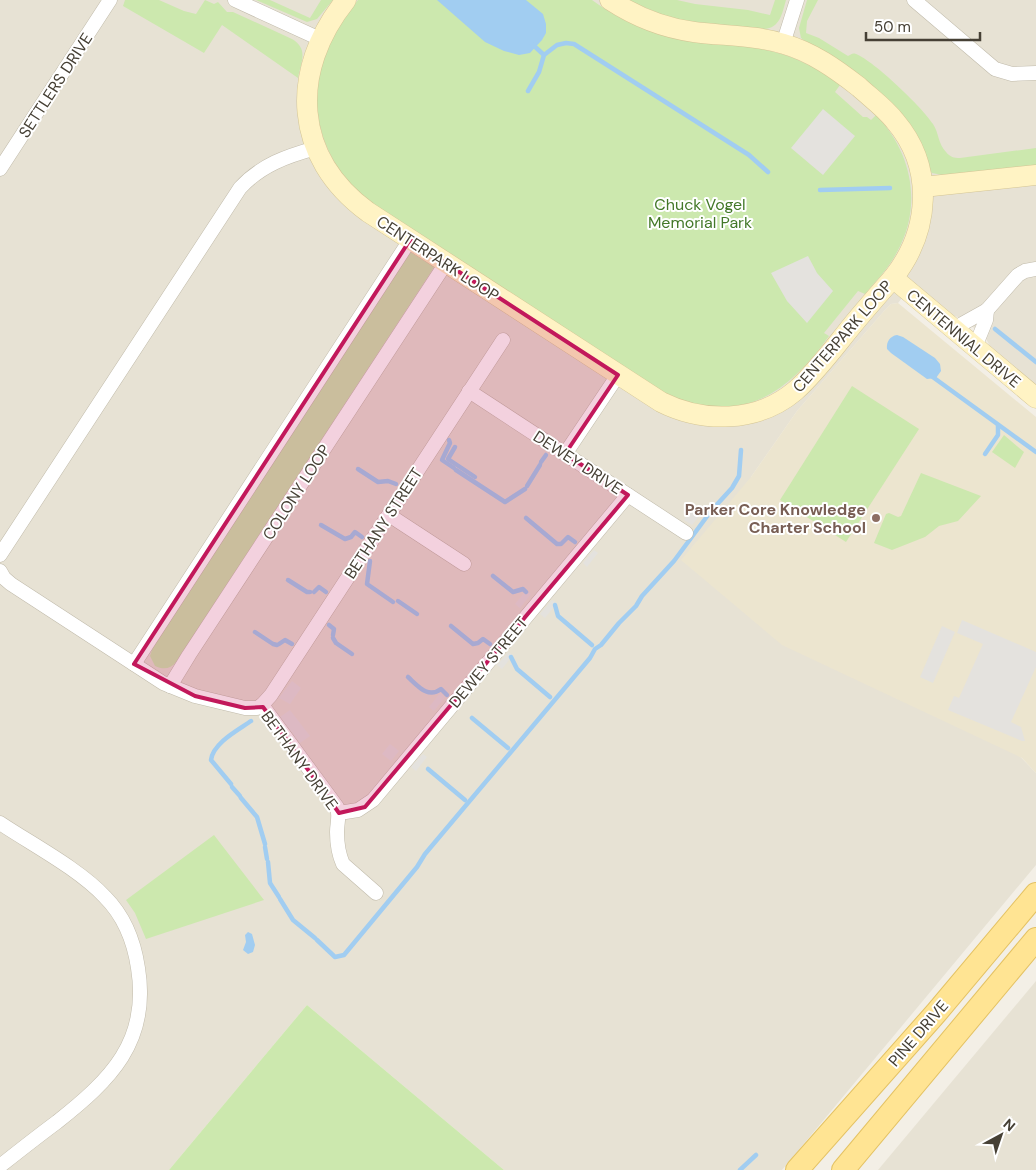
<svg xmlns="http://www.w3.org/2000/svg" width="1036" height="1170" font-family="'DM Sans',sans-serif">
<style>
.residential{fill:#e7e2d4}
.education{fill:#ece5cf}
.green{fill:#cce8ae}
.parking{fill:#e4e2de}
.water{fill:#a1cdf1}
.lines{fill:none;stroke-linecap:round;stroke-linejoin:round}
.stream{stroke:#a1cdf1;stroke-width:4.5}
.street-casing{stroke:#c1bbab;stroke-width:15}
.secondary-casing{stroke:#d4c595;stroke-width:21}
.primary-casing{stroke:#e4c263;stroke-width:24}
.street{stroke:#fff;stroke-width:14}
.secondary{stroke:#fff3c4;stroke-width:20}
.primary{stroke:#ffe493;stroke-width:22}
.marked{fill:#c2185b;fill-opacity:0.2;stroke:#c2185b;stroke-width:4;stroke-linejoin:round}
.education-dot{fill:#8d6e63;stroke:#fff;stroke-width:2}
.labels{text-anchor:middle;stroke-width:4;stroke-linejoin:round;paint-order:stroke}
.street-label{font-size:16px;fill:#464035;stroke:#fff}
.park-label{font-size:16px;fill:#437828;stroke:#fff}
.education-label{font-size:16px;font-weight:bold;fill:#785e54;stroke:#fff;text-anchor:end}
</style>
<rect width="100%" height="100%" fill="#f3efe6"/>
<g class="residential">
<polygon points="0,0 1036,0 1036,386 991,348 985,337 962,318 954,316 914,283 898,303 891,304 885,310 797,411 751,477 1036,773 1036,865 782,1170 504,1170 307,1005 169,1170 0,1170"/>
<polygon points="1036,981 1036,1170 878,1170"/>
</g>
<polygon class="education" points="898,303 1036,417 1036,773 1022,758 782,645 681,560 751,477 797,411 885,310 891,304"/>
<g class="green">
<path d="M 125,0 L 159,0 L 184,11 L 196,14 L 205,0 L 214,4 L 218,2 L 227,12 L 233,12 L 292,39 C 309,49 301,62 298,78 L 222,25 L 204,53 L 123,6 Z"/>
<polygon points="256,0 270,0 310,18 321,0 333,0 317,19 307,22"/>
<path d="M 358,0 L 592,0 C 621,22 654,35 689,41 C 712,45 735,44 757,48 C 788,53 816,66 840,85 L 835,92 L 863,117 L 867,117 L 871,120 L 876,115 C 912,152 923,206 897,252 C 889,268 876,281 865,294 L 858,291 L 824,333 L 829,336 C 787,395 741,425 669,396 L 377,207 C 369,200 358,193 351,185 C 324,154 311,114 319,74 C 321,68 321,61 323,55 C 330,38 346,14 358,0 Z"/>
<path d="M 628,0 L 677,0 L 695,4 L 748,10 L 770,15 L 775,0 L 786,0 C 782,14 780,28 764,29 L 686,21 L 660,14 Z"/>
<path d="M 807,0 L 818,0 L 807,21 L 806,33 L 819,38 L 848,56 C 852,54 852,53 856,54 C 874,61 923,108 933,124 C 939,133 938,144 946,152 C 950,157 954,158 960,158 L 1036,148 L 1036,165 L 942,175 L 932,173 L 929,169 L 913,130 L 906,120 L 801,38 L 799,28 Z"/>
<path d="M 410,252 L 434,267 L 431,272 L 176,662 C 171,669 163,670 155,666 L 150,656 L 153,647 Z"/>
<polygon points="852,386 919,429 846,542 780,500"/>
<polygon points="1004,435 1024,452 1015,468 992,452"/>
<polygon points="921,473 981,496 958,521 939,526 925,537 892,550 874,543 886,514 889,513 898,517 901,516"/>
<polygon points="214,835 264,900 146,939 135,913 126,900"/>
<polygon points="307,1005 504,1170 169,1170"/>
</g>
<g class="parking">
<polygon points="823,109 855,136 823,175 791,148"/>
<polygon points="808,256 817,273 833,291 807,323 787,301 771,273"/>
<polygon points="691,510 699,516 692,525 684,520"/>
<polygon points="594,550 598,553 587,567 583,563"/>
<polygon points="526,591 531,594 520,608 515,604"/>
<polygon points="552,600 557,603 545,618 540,614"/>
<polygon points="962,620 1036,652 1036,667 1011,722 1021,727 1025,741 1022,741 948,710 954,696 959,698 983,644 957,633"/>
<polygon points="942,626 955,632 933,683 920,677"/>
<polygon points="509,652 513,655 502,669 497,665"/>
<polygon points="292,681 301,688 290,704 279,698"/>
<polygon points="440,693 445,697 434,711 429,707"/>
<polygon points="290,710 310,736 300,743 280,717"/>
<polygon points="390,744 399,751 391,761 382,754"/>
<polygon points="423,754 427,757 416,771 411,767"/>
</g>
<g class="water">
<polygon points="437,0 526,0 543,14 546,24 546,33 542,40 530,53 519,55 504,51 485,42"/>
<path d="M 897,335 L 903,337 L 935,358 L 940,364 L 941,371 L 936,378 L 927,379 L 891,353 L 887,349 C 886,342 890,336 897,335 Z"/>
<polygon points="248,932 252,934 255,945 253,952 248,954 243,950 246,942 245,935"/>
</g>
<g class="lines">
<g class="stream">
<polyline points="532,44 544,55"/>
<polyline points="528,91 539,72 544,55 557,45 566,43 574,44 749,155 768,172"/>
<polyline points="820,190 890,188"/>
<polyline points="995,329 1036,362"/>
<polyline points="930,375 1036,452"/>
<polyline points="449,440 450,443 442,460 454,468"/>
<polyline points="455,447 448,459 475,477"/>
<polyline points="985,454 998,435 998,425"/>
<polyline points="541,462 546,455"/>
<polyline points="358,469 378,482 388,481 396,484"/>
<polyline points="456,470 505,502 525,489"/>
<polyline points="527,486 540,465"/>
<polyline points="526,518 557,544 561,544 568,537 575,542"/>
<polyline points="321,525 345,539 351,537 355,532 362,537"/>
<polyline points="370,561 367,584 393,602"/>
<polyline points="493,576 513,592 523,589 526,592"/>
<polyline points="288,580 307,592 310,592"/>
<polyline points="314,592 319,587 326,592"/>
<polyline points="398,601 417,614"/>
<polyline points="555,605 558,616 592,645"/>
<polyline points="329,625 334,629 333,635"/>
<polyline points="451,626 473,644 478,643 483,639 490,644"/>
<polyline points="255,632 273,644 277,645"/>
<polyline points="333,638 336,643 352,654"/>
<polyline points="279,644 285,640 292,644"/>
<polyline points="511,657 517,669 550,697"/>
<path d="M 408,677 C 418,686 428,699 441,689 L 447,695"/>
<polyline points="472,718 508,748"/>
<polyline points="428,769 465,800"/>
<path d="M 231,784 L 211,760 C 213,743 238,730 251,721"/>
<polyline points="232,787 240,796"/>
<polyline points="241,798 257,817 265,844"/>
<polyline points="265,847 267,859"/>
<polyline points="268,862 270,883 279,897"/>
<polyline points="280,899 293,920 315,938"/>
<polyline points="317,940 335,957 344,955 417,867 425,854 590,658 595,649 601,645 619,623 636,606 642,596 674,561 711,511 732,488 739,476 741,450"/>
<polyline points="740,1170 756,1155"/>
</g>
<g class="street-casing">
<g id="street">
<polyline points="235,0 320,39"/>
<polyline points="914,0 995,69 1012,74 1036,73"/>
<polyline points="783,44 797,0"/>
<polyline points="0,169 110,0"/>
<polyline points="953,329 987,310 1018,275 1025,271 1036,269"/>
<polyline points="975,347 986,320 987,310"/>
<polyline points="469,391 686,533"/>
<polyline points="565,454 618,375"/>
<polyline points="389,515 464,564"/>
<path d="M 0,555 L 240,188 C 261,165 287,156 316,148"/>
<path d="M 0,571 L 4,578 L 11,584 L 163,683 L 195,696 L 245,708 L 257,708 L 262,705 L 337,807 C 340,816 337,823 337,832 C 337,842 339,855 343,864 L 376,893"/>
<polyline points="134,664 410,240"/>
<polyline points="170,686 189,655 446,263"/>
<polyline points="262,705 271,695 503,340"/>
<polyline points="339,813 358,810 373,800 628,495"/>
<path d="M 0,823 C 33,845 79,869 105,897 C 124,916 134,941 138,968 C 150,1042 110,1080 57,1122 C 38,1136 19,1151 0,1166"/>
</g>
</g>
<g class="secondary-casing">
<g id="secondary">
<path d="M 346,0 C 289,71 293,157 368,212 L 661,402 C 703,423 757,423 795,391 C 814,374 830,353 846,333 C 861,314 877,296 893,278 C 930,231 935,168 895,121 C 885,108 871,98 859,87 C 836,69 812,52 784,44 C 755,35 724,36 694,32 C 663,28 636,17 610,0"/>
<polyline points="923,187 1036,175"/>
<polyline points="893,278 1036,398"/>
</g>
</g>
<g class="primary-casing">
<g id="primary">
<polyline points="797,1170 936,1013 1036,894"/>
<polyline points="843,1170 1036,939"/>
</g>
</g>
<use href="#street" class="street"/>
<use href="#secondary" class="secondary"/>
<use href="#primary" class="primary"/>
</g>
<path class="marked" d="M 410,240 L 618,375 L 565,454 L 628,495 L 365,807 L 339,813 L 263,707 L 245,708 L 195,696 L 134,664 Z"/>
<circle class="education-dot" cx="876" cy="518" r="5"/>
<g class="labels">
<g class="street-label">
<text transform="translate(55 85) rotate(-57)" y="6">SETTLERS DRIVE</text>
<text transform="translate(438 258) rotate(33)" y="6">CENTERPARK LOOP</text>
<text transform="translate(842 336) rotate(-49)" y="6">CENTERPARK LOOP</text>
<text transform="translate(964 338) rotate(40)" y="6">CENTENNIAL DRIVE</text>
<text transform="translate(578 462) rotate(33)" y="6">DEWEY DRIVE</text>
<text transform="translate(296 492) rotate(-57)" y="6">COLONY LOOP</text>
<text transform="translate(383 523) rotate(-57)" y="6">BETHANY STREET</text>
<text transform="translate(488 662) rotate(-50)" y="6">DEWEY STREET</text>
<text transform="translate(300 760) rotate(54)" y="6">BETHANY DRIVE</text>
<text transform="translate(918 1033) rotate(-49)" y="6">PINE DRIVE</text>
</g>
<g class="park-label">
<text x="700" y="210">Chuck Vogel<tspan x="700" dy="18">Memorial Park</tspan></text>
</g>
<g class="education-label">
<text x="866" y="515">Parker Core Knowledge<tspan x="866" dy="18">Charter School</tspan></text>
</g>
</g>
<g transform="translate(1001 1135) rotate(40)" stroke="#ffffff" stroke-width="4" paint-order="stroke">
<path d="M0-4L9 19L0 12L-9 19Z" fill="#464035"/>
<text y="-8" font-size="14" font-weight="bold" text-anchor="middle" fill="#464035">N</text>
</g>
<path d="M866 32v8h114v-8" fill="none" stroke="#464035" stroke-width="2.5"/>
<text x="874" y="32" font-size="15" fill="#464035" stroke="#ffffff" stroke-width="4" paint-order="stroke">50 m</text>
</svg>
